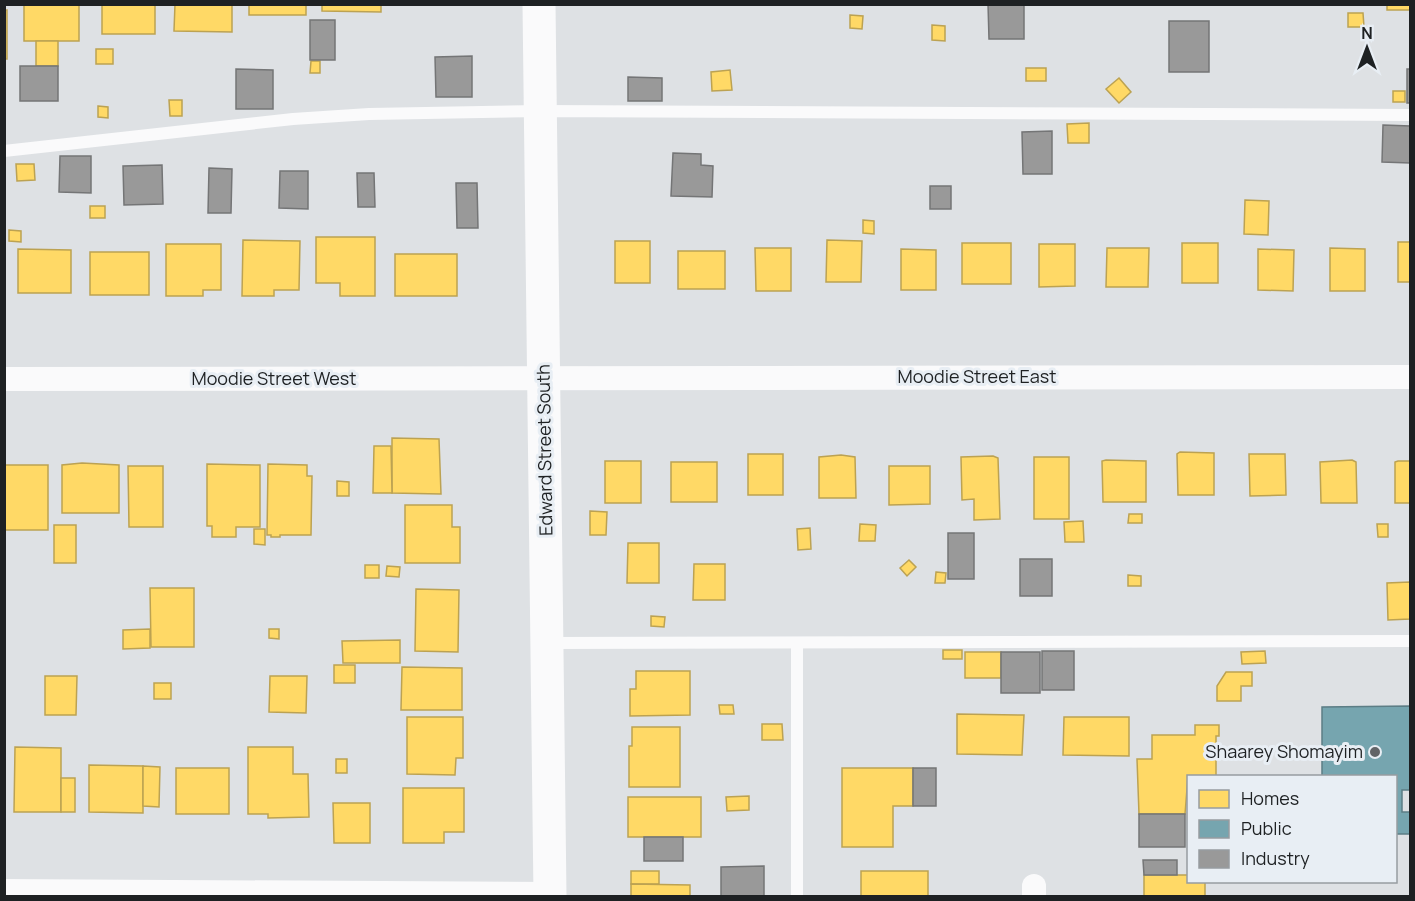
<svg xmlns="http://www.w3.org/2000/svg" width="1415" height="901" font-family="Manrope,sans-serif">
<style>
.homes{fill:#ffd966;stroke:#bca252;stroke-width:1.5}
.public{fill:#76a5af;stroke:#5c7d85;stroke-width:1.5}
.industry{fill:#999;stroke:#747576;stroke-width:1.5}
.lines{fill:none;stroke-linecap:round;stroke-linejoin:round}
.service{stroke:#fafafb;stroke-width:12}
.minor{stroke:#fafafb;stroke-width:24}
.secondary{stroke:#fafafb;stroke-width:33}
.poi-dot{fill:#616467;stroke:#e8eef4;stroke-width:2}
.labels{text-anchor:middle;stroke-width:6;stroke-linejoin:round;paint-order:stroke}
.street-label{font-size:18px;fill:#1e2123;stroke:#e8eef4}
.poi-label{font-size:18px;fill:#1e2123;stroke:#e8eef4;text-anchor:end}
</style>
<rect width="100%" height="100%" fill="#dee1e4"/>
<g class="homes">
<rect x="24" y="4" width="55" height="37"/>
<rect x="102" y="4" width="53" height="30"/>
<polygon points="175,4 232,4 232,32 174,31"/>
<rect x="249" y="4" width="57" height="11"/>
<polygon points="322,4 381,4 381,12 322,11"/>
<rect x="1387" y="4" width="23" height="6"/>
<rect x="4" y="10" width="3" height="49"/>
<polygon points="1348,13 1363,13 1364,27 1348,27"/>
<polygon points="850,15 863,16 862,29 850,28"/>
<polygon points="932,25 945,26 945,41 932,40"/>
<rect x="36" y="41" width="22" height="25"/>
<rect x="96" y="49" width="17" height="15"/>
<polygon points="311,61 320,61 320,73 310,73"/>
<rect x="1026" y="68" width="20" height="13"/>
<polygon points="730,70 732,90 712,91 711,72"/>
<polygon points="1119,78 1131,92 1119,103 1106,89"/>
<rect x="1393" y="91" width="12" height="11"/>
<polygon points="169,100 182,100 182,116 170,116"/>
<polygon points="98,106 108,107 108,118 98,117"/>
<polygon points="1089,123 1089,143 1068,143 1067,124"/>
<polygon points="16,164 34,164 35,180 17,181"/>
<polygon points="1245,200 1269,201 1268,235 1244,234"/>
<rect x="90" y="206" width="15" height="12"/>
<polygon points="863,220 874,221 874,234 863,233"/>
<polygon points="9,230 21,231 21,242 9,241"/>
<polygon points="316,237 375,237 375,296 340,296 340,283 316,283"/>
<polygon points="243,240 300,241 299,290 274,290 274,296 242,296"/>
<polygon points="827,240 862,241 861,282 826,282"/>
<rect x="615" y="241" width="35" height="42"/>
<rect x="1398" y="242" width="12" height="40"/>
<rect x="962" y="243" width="49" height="41"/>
<rect x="1182" y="243" width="36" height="40"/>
<polygon points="166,244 221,244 221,290 203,290 203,296 166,296"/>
<polygon points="1039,244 1075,244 1075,286 1039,287"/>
<polygon points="755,248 791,248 791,291 756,291"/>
<polygon points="1107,248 1149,248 1148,287 1106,287"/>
<polygon points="1330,248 1365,249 1365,291 1330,291"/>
<polygon points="18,249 71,250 71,293 18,293"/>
<polygon points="901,249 936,250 936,290 901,290"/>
<polygon points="1258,249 1294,250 1293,291 1258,290"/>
<rect x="678" y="251" width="47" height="38"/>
<rect x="90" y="252" width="59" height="43"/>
<rect x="395" y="254" width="62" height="42"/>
<polygon points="392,438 439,439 441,494 392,493"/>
<polygon points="374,446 391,446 392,493 373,493"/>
<polygon points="1180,452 1214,453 1214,495 1178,495 1177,454"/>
<rect x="748" y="454" width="35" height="41"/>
<polygon points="1249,454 1285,454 1286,495 1250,496"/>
<polygon points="841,455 855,457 856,498 819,498 819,457"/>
<polygon points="993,456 998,458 1000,519 974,520 974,499 962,500 961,457"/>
<rect x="1034" y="457" width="35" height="62"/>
<polygon points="1106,460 1146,461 1146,502 1103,502 1102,461"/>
<polygon points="1352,460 1356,462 1357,503 1321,503 1320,462"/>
<rect x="605" y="461" width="36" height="42"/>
<polygon points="1398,461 1410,461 1410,503 1395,503 1395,462"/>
<rect x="671" y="462" width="46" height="40"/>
<polygon points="82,463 119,465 119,513 62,513 62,465"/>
<polygon points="207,464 260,465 260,527 236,527 236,537 212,537 212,526 207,526"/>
<polygon points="268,464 307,465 307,476 312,476 311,535 280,535 280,537 271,537 271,535 267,535"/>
<rect x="4" y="465" width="44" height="65"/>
<polygon points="128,466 163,466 163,527 129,527"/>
<polygon points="889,466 930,466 930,504 889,505"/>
<polygon points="337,481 349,482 349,496 337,496"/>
<polygon points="405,505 452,505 452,527 460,527 460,563 405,563"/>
<polygon points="590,511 607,512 606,535 590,535"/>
<polygon points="1129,514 1142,514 1142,523 1128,523"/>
<polygon points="1083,521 1084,542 1065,542 1064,522"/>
<polygon points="860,524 876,525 875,541 859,541"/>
<polygon points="1377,524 1388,524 1388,537 1378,537"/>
<rect x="54" y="525" width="22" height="38"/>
<polygon points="810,528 811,549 798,550 797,529"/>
<polygon points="254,529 265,529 265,545 254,544"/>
<polygon points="628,543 659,543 659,583 627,583"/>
<polygon points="909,560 916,567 907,576 900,568"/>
<polygon points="694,564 725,564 725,600 693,600"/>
<rect x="365" y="565" width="14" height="13"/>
<polygon points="387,566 400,567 399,577 386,576"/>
<polygon points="936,572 946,573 945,583 935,583"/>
<polygon points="1128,575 1141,576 1141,586 1128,586"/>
<polygon points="1410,582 1410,619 1388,620 1387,583"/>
<polygon points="150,588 194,588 194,647 151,647"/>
<polygon points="416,589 459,590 458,652 415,651"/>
<polygon points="651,616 665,617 664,627 651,626"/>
<polygon points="150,629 150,648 123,649 123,630"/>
<polygon points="269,629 279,629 279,639 269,638"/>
<polygon points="400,640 400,663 343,663 342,641"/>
<rect x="943" y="650" width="19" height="9"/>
<polygon points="1265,651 1266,663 1242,664 1241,652"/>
<rect x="965" y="652" width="36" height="26"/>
<rect x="334" y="665" width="21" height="18"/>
<polygon points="402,667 462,668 462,710 401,710"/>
<polygon points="636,671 690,671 690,715 630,716 630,689 636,689"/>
<polygon points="1226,672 1252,672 1252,686 1241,686 1241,701 1217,701 1217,686"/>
<polygon points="45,676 77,676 76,715 45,715"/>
<polygon points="270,676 307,676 306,713 269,712"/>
<rect x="154" y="683" width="17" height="16"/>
<polygon points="719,705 733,705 734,714 720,714"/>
<polygon points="957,714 1024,715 1022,755 957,754"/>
<polygon points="407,717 463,717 463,758 456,758 455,775 407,774"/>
<polygon points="1064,717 1129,717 1129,756 1063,755"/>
<polygon points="762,724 782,724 783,740 762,740"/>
<polygon points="1195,725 1219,725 1219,736 1216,736 1216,776 1188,776 1185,814 1139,814 1137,759 1152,759 1152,735 1195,735"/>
<polygon points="632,727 680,727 680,787 629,787 629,746 632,746"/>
<polygon points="15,747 61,748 61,812 14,812"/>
<polygon points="248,747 293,747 293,774 308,774 309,817 268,818 268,814 248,814"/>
<rect x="336" y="759" width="11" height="14"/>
<polygon points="89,765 143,766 143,813 89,812"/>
<polygon points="143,766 160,767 159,807 143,806"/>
<rect x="176" y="768" width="53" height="46"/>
<polygon points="842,768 913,768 913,806 893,806 893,847 842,847"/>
<rect x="61" y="778" width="14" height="34"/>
<polygon points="403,788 464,788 464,832 444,832 444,843 403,843"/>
<polygon points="749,796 749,810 727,811 726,797"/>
<rect x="628" y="797" width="73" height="40"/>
<polygon points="333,803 370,803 370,843 334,843"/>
<rect x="631" y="871" width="28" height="13"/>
<rect x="861" y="871" width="67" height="25"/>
<polygon points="1144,875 1188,875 1188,882 1205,882 1205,896 1144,896"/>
<polygon points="631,884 690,885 690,896 631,896"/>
</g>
<polygon class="public" points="1410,706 1410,790 1402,790 1402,812 1410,812 1410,834 1396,834 1396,776 1322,776 1322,707"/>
<g class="industry">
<polygon points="988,4 1024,4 1024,39 989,39"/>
<rect x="310" y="20" width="25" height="40"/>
<rect x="1169" y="21" width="40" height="51"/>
<polygon points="472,56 472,97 436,97 435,57"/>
<rect x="20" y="66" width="38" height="35"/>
<polygon points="236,69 273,70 273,109 236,109"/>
<rect x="1407" y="69" width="3" height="34"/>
<polygon points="628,77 662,78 662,101 628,101"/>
<polygon points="1383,125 1410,126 1410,163 1382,162"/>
<polygon points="1052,131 1052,174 1023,174 1022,132"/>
<polygon points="673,153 701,154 701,165 713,166 712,197 671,196"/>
<polygon points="60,156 91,156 91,193 59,192"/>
<polygon points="162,165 163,204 124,205 123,166"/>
<polygon points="209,168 232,169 231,213 208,213"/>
<polygon points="280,171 308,171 308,209 279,208"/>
<polygon points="357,173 374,173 375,207 358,207"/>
<polygon points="456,183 477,183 478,228 457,228"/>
<rect x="930" y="186" width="21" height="23"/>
<rect x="948" y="533" width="26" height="46"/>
<rect x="1020" y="559" width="32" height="37"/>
<rect x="1042" y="651" width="32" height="39"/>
<rect x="1001" y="652" width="39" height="41"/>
<rect x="913" y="768" width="23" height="38"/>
<rect x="1139" y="814" width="46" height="33"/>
<rect x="644" y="837" width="39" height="24"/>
<polygon points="1143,860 1177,860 1177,875 1144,875"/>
<polygon points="764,866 764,896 721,896 721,867"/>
</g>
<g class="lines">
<g class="service">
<polyline points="4,151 293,119 369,114 540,111 1410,115"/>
<polyline points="549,643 1410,641"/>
<polyline points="797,644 797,896"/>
</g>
<g class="minor">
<polyline points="4,379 1410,377"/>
<polyline points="1034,886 1034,896"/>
<polyline points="4,891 550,894"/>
</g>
<polyline class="secondary" points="539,4 550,896"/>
</g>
<circle class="poi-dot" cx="1375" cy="752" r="6"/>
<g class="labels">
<g class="street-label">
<text x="977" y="383">Moodie Street East</text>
<text x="274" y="385">Moodie Street West</text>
<text transform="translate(545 450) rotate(-91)" y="6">Edward Street South</text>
</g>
<g class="poi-label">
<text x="1363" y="758">Shaarey Shomayim</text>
</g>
</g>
<rect width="1415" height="901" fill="none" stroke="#1e2123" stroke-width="12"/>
<rect x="1187" y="775" width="210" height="108" fill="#e8eef4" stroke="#979ca0" stroke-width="1.5"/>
<rect x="1199" y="790" width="30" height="18" fill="#ffd966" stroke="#979ca0" stroke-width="1.5"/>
<text x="1241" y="805" font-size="18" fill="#1e2123">Homes</text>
<rect x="1199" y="820" width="30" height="18" fill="#76a5af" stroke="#979ca0" stroke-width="1.5"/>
<text x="1241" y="835" font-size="18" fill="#1e2123">Public</text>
<rect x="1199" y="850" width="30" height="18" fill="#999999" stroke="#979ca0" stroke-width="1.5"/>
<text x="1241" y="865" font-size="18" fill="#1e2123">Industry</text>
<g transform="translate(1367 48)" stroke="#e8eef4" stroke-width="4.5" paint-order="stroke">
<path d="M0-4.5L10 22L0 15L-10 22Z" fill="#1e2123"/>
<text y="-9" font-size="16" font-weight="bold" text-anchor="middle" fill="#1e2123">N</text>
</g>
</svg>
